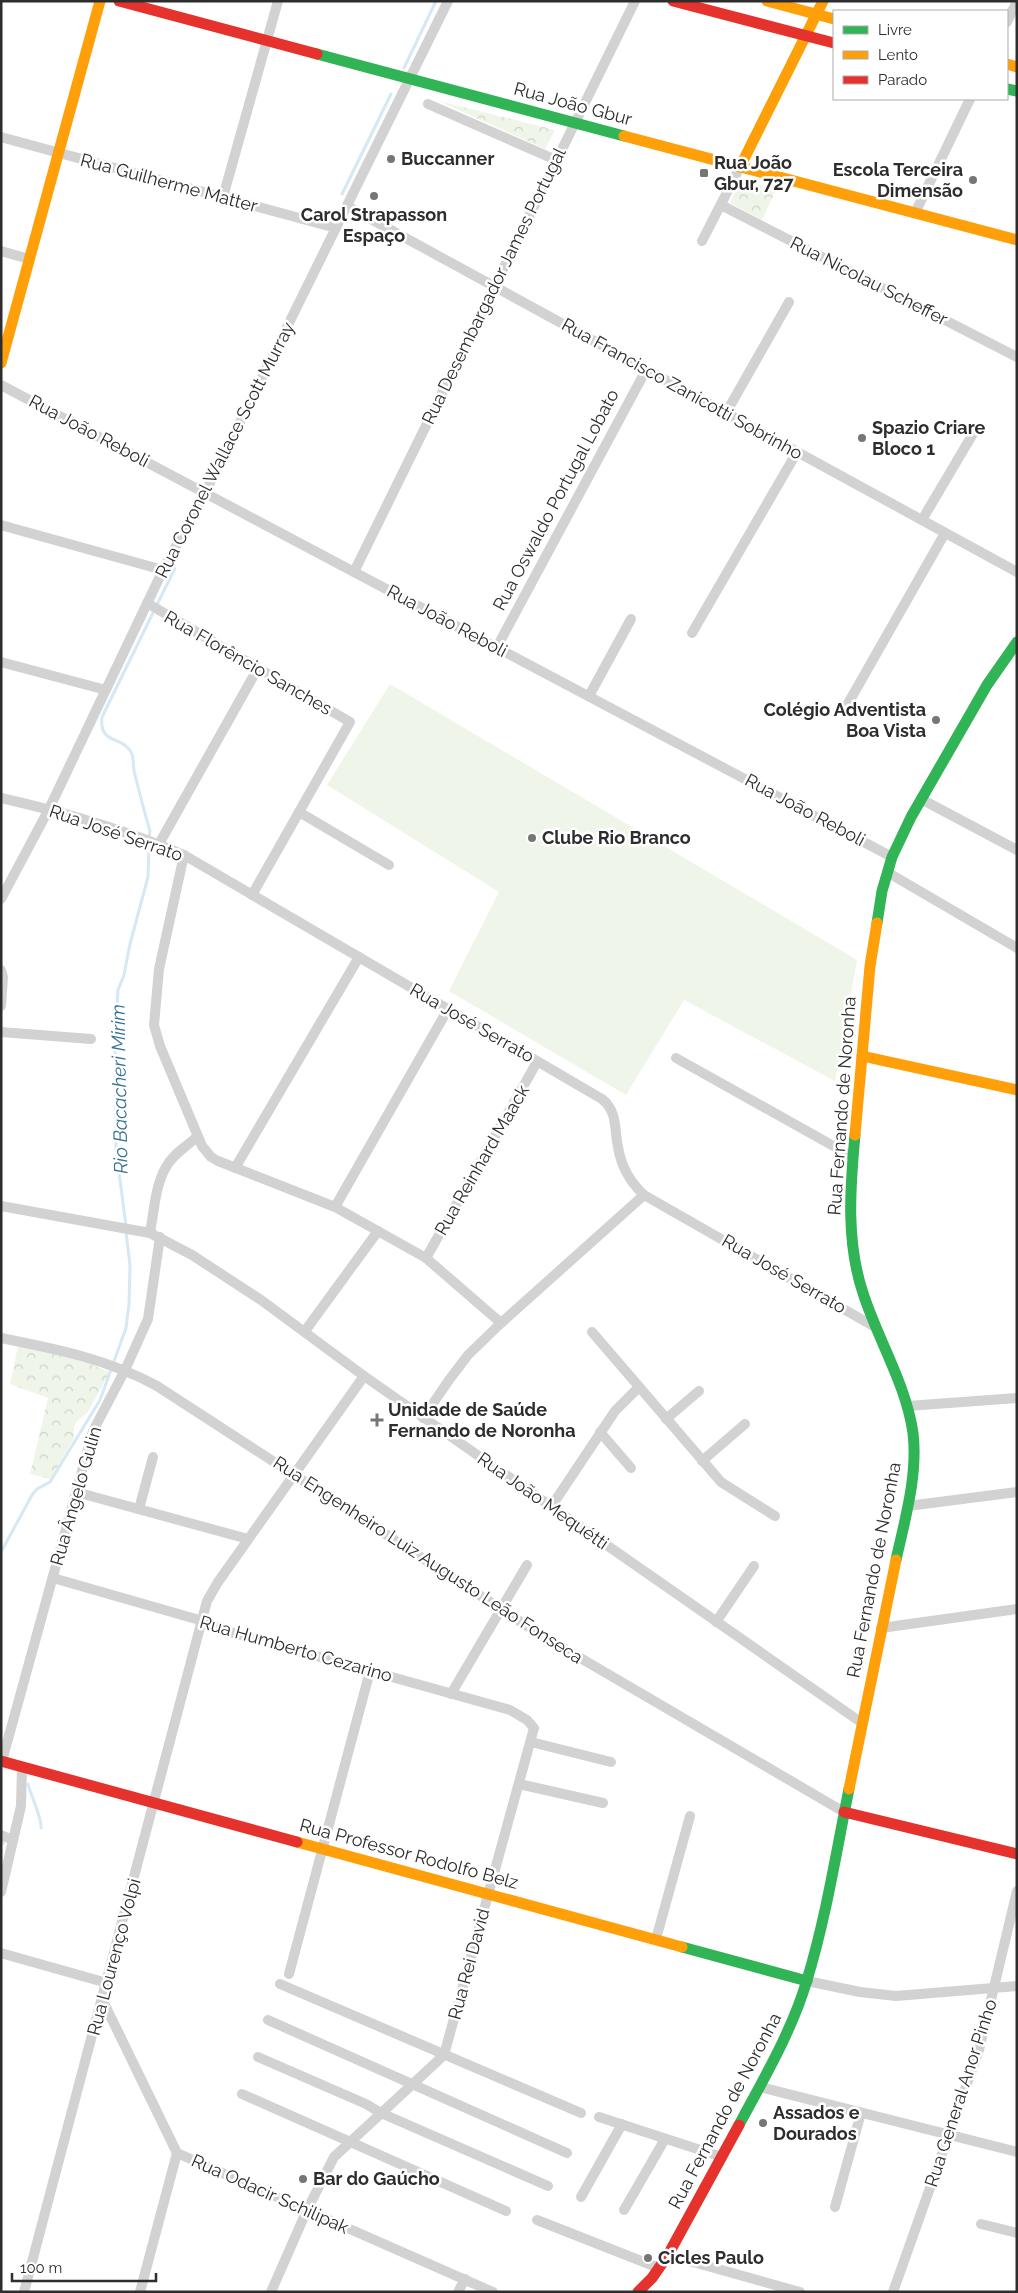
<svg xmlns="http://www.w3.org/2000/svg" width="1018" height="2293" font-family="Raleway,sans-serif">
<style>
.forest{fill:url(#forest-crowns)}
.pitch{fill:#f0f5ea}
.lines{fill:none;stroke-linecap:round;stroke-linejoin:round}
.stream{stroke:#d5e8f3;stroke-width:3}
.street{stroke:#d2d2d2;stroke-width:10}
.fast{stroke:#30b455;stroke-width:11}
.slow{stroke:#ff9f0a;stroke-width:11}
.jam{stroke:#e5322d;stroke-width:11}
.poi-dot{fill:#767676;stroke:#fff;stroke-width:2}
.labels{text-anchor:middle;stroke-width:5;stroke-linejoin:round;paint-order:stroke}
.street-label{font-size:18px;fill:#2d2d2d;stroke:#fff}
.poi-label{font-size:18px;font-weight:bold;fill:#2d2d2d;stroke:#fff;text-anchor:start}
.water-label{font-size:19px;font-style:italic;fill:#357196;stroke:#fff}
</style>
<defs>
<pattern id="forest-crowns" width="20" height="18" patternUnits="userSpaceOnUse" patternTransform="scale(1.25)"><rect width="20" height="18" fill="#f0f5ea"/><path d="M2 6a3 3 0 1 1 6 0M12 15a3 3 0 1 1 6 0" fill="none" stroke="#ced2c9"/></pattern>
</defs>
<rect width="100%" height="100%" fill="#fff"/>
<g class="forest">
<polygon points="439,101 555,130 545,149"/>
<polygon points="740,180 776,190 762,220 730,203"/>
<polygon points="18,1346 82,1361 110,1372 88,1412 76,1422 74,1426 74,1438 51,1479 30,1474 48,1398 10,1384"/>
</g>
<polygon class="pitch" points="390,684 857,960 835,1081 684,1000 626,1095 449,991 499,892 327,785"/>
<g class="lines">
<g class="stream">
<polyline points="404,68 436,1"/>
<polyline points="342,194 391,94"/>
<path d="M 149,838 L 150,831 C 144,811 139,791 134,771 C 133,765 134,757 131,752 C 121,735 99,745 102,717 L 175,568"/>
<polyline points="126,1226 116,1149 115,1036 118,990 124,975 130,944 148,877 149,844"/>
<polyline points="1,1552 32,1495 37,1489 50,1482 100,1400 126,1328 129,1304 130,1265 126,1232"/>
<path d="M 28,1784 C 31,1796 42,1818 41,1828"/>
<polyline points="1,1844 3,1843"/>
</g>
<g class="street">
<polyline points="1007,22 1017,1"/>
<polyline points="428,104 556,160"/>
<polyline points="1,137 336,228"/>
<polyline points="223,197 278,1"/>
<polyline points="721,205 1017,357"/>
<polyline points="347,206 1017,572"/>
<polyline points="915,213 970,99"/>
<polyline points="702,241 740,167"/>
<polyline points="1,251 29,259"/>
<polyline points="1,385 892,857"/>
<polyline points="726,413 789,302"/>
<polyline points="922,520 974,432"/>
<polyline points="1,525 163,570"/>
<polyline points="354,572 635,1"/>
<polyline points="147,603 350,722 252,895"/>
<polyline points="692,633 797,452"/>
<polyline points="497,647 646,370"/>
<polyline points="1,662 106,690"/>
<polyline points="589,696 631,619"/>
<polyline points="846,707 945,533"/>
<path d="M 1,798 C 63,812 126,830 184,855 L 602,1099 C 618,1112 614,1129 618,1147 C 621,1166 630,1182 644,1195 L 875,1327"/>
<polyline points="921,799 1017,850"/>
<polyline points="299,812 389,865"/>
<polyline points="159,844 258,668"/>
<polyline points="184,855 159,969 154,1025 160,1046 202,1146 211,1157 218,1161 335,1207 426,1258 501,1323"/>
<polyline points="887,872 1017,948"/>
<polyline points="1,899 49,809 163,570 205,493 448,1"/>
<polyline points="1,970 3,977 1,1006"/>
<polyline points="1,1032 91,1039"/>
<polyline points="676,1058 853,1157"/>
<polyline points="235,1168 359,957"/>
<polyline points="1,1206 150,1233 192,1255 261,1300 364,1376 862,1723"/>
<polyline points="335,1207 448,1009"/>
<path d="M 150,1233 C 154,1212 155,1186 166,1167 C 173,1154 187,1146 197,1137"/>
<polyline points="426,1258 537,1062"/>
<polyline points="305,1331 378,1231"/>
<polyline points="592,1332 721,1482 775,1516"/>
<path d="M 1,1338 C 56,1349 108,1359 157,1386 L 541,1635 L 844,1812"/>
<polyline points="908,1406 1017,1398"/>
<polyline points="423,1418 449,1380 468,1355 501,1323 644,1195"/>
<polyline points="666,1419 699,1391"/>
<polyline points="600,1432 631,1468"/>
<polyline points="702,1461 745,1424"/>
<polyline points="76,1492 248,1539"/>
<polyline points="908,1506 1017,1492"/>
<polyline points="551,1507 615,1411 639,1387"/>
<polyline points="139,1509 153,1457"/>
<polyline points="53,1578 203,1621 223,1630 510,1710 527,1720 534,1728 444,2055 334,2157 307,2210 271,2292"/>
<polyline points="716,1622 754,1566"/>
<polyline points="881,1628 1017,1609"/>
<polyline points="451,1694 527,1565"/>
<polyline points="531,1742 611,1762"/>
<polyline points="2,1761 93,1431 125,1370 148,1319 160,1237"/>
<polyline points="519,1784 603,1803"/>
<polyline points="1,1835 13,1840"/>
<polyline points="1,1892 21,1806 22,1767"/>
<polyline points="656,1939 690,1816"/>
<polyline points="1,1953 107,1983"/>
<polyline points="289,1974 370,1671"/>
<polyline points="807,1981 860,1992 896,1996 1017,1986"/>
<polyline points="280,1984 581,2113"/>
<polyline points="102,1999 177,2153 493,2292"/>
<polyline points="268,2020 567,2153"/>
<polyline points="258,2057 366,2104 381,2113 548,2186"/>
<polyline points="760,2087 1017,2152"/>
<polyline points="242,2094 506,2211"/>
<polyline points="599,2117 722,2157"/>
<polyline points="581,2197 622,2124"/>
<polyline points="835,2207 861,2113"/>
<polyline points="624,2210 665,2139"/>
<polyline points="537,2220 659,2268"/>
<polyline points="981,2224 1017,2233"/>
<polyline points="668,2255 800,2292"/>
<polyline points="24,2292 207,1601 218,1582 364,1376"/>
<polyline points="140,2292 177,2153"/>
<polyline points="458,2292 465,2279"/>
<polyline points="893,2292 979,2050 1017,1891"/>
</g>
<g class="fast">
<polyline points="317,54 624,136"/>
<polyline points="1007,89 1017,91"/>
<polyline points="877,923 882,891 892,857 911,817 987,685 1017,642"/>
<path d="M 855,1135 C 850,1189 846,1242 863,1293 C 878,1340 906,1384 913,1433 C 918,1475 905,1519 896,1560"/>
<polyline points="682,1947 807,1981"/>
<path d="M 739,2125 C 764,2078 792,2031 807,1980 C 826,1918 836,1853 849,1789"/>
</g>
<g class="slow">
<polyline points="767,1 834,19"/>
<polyline points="1007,64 1017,67"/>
<polyline points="624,136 1017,240"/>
<polyline points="740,167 823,1"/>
<polyline points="1,363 100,1"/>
<polyline points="862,1056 1017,1090"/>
<polyline points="855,1135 870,966 877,923"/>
<polyline points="849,1789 896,1560"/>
<polyline points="297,1842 682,1947"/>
</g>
<g class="jam">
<polyline points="119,1 317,54"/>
<polyline points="673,1 834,43"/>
<polyline points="1,1761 297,1842"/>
<polyline points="844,1812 1017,1854"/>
<polyline points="638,2292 652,2278 668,2255 739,2125"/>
</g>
</g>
<g class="poi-dot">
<circle cx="391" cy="159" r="5"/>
<rect x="699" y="168" width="10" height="10" rx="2.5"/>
<circle cx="973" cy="180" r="5"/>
<circle cx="374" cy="196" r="5"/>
<circle cx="862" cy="438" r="5"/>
<circle cx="936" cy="720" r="5"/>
<circle cx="532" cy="838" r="5"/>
<path d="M374.5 1412.5h5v5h5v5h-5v5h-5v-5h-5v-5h5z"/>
<circle cx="763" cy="2123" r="5"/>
<circle cx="303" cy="2179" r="5"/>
<circle cx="648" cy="2258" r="5"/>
</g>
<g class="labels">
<g class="street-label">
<text transform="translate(573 104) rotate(15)" y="6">Rua João Gbur</text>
<text transform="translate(169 183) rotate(15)" y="6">Rua Guilherme Matter</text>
<text transform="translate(869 281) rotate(27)" y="6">Rua Nicolau Scheffer</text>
<text transform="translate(494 286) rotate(-64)" y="6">Rua Desembargador James Portugal</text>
<text transform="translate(682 389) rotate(29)" y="6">Rua Francisco Zanicotti Sobrinho</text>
<text transform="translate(89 431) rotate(28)" y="6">Rua João Reboli</text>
<text transform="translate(225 450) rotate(-63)" y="6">Rua Coronel Wallace Scott Murray</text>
<text transform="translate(556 500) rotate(-62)" y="6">Rua Oswaldo Portugal Lobato</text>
<text transform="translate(447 621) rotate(28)" y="6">Rua João Reboli</text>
<text transform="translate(248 663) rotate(30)" y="6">Rua Florêncio Sanches</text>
<text transform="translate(805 810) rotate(28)" y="6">Rua João Reboli</text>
<text transform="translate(116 833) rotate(19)" y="6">Rua José Serrato</text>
<text transform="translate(472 1023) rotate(30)" y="6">Rua José Serrato</text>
<text transform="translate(842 1106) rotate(-86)" y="6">Rua Fernando de Noronha</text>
<text transform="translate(482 1160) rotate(-60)" y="6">Rua Reinhard Maack</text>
<text transform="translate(784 1274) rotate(30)" y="6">Rua José Serrato</text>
<text transform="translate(76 1496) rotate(-74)" y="6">Rua Ângelo Gulin</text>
<text transform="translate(543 1501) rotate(35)" y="6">Rua João Mequétti</text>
<text transform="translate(428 1560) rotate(33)" y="6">Rua Engenheiro Luiz Augusto Leão Fonseca</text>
<text transform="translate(874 1570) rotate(-79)" y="6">Rua Fernando de Noronha</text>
<text transform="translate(296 1649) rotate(16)" y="6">Rua Humberto Cezarino</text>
<text transform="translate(409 1854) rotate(15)" y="6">Rua Professor Rodolfo Belz</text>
<text transform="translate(114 1957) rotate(-75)" y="6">Rua Lourenço Volpi</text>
<text transform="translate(469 1964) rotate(-75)" y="6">Rua Rei David</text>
<text transform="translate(961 2093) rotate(-72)" y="6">Rua General Anor Pinho</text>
<text transform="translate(725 2111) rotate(-62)" y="6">Rua Fernando de Noronha</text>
<text transform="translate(270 2194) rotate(24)" y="6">Rua Odacir Schilipak</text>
</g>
<g class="poi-label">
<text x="401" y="165">Buccanner</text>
<text x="714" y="169">Rua João<tspan x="714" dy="21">Gbur, 727</tspan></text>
<text x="963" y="176" text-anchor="end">Escola Terceira<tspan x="963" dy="21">Dimensão</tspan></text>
<text x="374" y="221" text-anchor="middle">Carol Strapasson<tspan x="374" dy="21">Espaço</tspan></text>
<text x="872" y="434">Spazio Criare<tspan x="872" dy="21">Bloco 1</tspan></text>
<text x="926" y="716" text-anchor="end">Colégio Adventista<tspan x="926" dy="21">Boa Vista</tspan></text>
<text x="542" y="844">Clube Rio Branco</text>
<text x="388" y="1416">Unidade de Saúde<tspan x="388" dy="21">Fernando de Noronha</tspan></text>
<text x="773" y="2119">Assados e<tspan x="773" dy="21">Dourados</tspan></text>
<text x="313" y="2185">Bar do Gaúcho</text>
<text x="658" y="2264">Cicles Paulo</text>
</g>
<g class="water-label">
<text transform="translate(119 1089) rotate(-91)" y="7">Rio Bacacheri Mirim</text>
</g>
</g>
<rect width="1018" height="2293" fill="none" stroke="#2d2d2d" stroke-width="5"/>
<rect x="833" y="10" width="175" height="90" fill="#ffffff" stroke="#ababab"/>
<rect x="843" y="26" width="25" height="8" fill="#30b455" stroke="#ababab"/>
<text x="878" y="35" font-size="15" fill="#2d2d2d">Livre</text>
<rect x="843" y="51" width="25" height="8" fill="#ff9f0a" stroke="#ababab"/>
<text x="878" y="60" font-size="15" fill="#2d2d2d">Lento</text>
<rect x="843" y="76" width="25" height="8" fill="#e5322d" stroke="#ababab"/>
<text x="878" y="85" font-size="15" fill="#2d2d2d">Parado</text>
<path d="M12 2273v8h144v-8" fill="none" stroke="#2d2d2d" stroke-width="2.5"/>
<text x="20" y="2273" font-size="15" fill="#2d2d2d" stroke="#ffffff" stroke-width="4" paint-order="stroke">100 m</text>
</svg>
